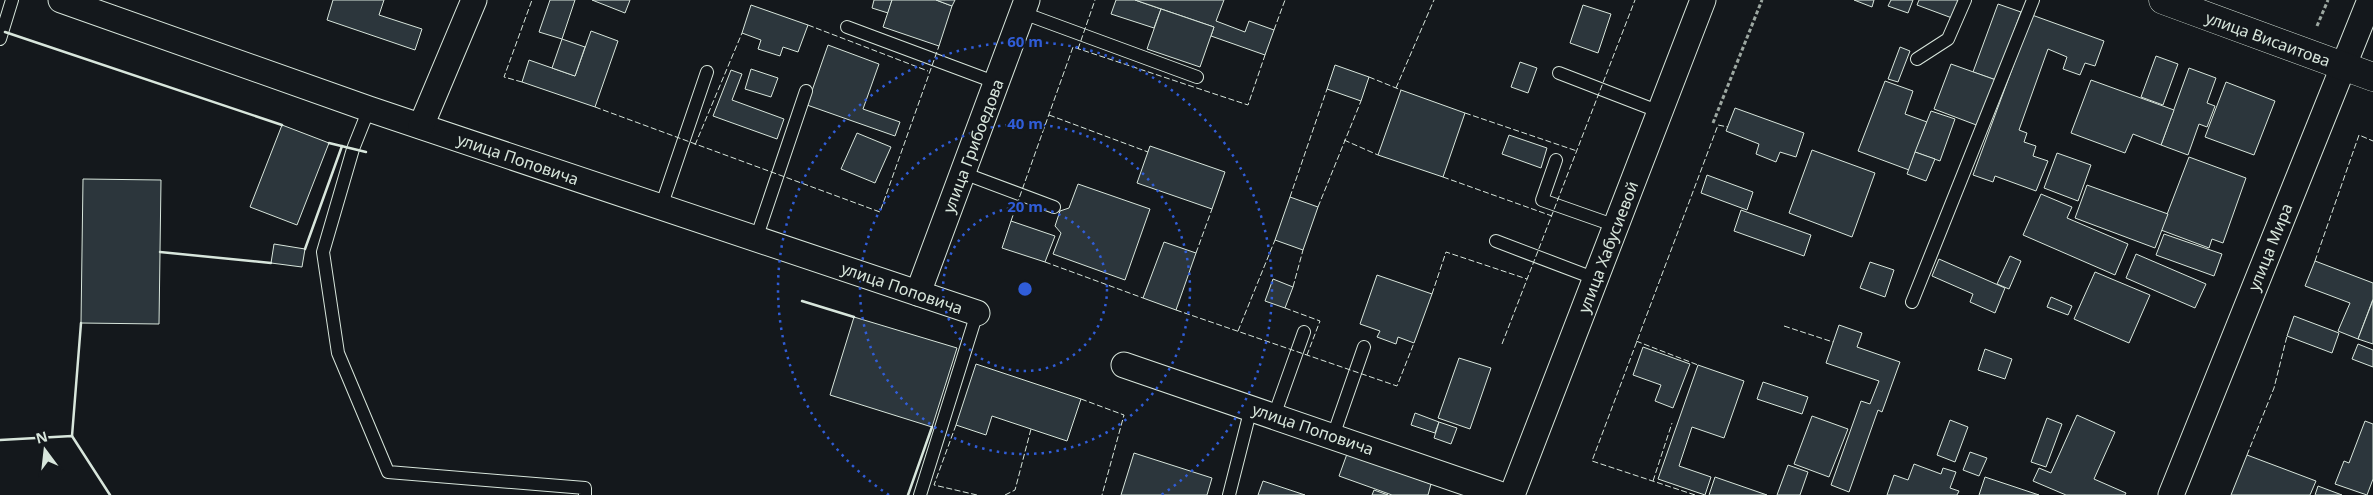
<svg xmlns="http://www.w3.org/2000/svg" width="2373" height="495" font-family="'Noto Sans',sans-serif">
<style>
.building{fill:#2c363c;stroke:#d8e6dc}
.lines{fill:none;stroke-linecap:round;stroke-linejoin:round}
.lane-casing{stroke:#d8e6dc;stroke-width:14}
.street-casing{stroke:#d8e6dc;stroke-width:27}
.secondary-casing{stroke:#d8e6dc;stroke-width:29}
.path{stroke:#9da8a2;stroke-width:3;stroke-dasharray:4 2.5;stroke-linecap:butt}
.lane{stroke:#14181c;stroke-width:12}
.street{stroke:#14181c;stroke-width:25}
.secondary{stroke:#14181c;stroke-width:28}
.fence{stroke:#d8e6dc;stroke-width:1;stroke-dasharray:6 2.5;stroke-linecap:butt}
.wall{stroke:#d8e6dc;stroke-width:2.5}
.ring{fill:none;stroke:#305dd8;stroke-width:2.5;stroke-dasharray:2.5 5}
.labels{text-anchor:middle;stroke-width:4;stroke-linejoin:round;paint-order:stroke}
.street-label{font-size:16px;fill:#d8e6dc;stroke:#14181c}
.centre{fill:#305dd8;stroke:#14181c;stroke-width:2.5}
.ring-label{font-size:15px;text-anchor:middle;font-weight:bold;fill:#305dd8;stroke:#14181c;stroke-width:4;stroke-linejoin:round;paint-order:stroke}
</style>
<rect width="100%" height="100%" fill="#14181c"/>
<g class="building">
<polygon points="333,0 384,0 379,15 422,29 415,50 327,20"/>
<polygon points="550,0 575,0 562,39 539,32"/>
<polygon points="592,0 630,0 625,13"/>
<polygon points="874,0 892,0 888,13 872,8"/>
<polygon points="892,0 936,0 952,6 939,46 883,27"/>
<polygon points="936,0 955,0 952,6"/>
<polygon points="1116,0 1135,0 1161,9 1154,28 1111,14"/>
<polygon points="1135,0 1224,0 1216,21 1245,32 1249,21 1274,30 1265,55 1211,36 1214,27"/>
<polygon points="1854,0 1874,0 1872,7"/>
<polygon points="1891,0 1913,0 1908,13 1888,6"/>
<polygon points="1919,0 1959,0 1952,18 1917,5"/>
<polygon points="1998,4 2021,12 1996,80 1973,72"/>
<polygon points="751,5 808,25 798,52 783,47 780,56 758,49 761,40 742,33"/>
<polygon points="1583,5 1611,14 1598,53 1570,43"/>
<polygon points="1161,9 1214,27 1200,67 1147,49"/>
<polygon points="2032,15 2104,41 2095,66 2085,63 2080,75 2063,69 2067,57 2048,49 2019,130 2027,133 2024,142 2036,146 2033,156 2048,161 2036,191 1995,176 1993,182 1973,175"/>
<polygon points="591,31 618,41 595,107 522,82 529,60 575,76"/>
<polygon points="562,39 585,47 575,76 552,68"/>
<polygon points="828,45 879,64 863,109 900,122 895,136 807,105"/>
<polygon points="1900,47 1910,51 1898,82 1888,79"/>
<polygon points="2156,56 2178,64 2163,105 2141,97"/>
<polygon points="1520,62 1537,68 1528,93 1511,87"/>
<polygon points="1951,64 1996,80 1979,126 1934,109"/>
<polygon points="1335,65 1369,77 1361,101 1327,89"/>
<polygon points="2189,68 2216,78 2207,103 2215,106 2207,127 2199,124 2188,155 2161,145"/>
<polygon points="751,69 778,78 771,97 745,89"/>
<polygon points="731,70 742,74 732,100 784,119 777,139 713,116"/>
<polygon points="2091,80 2174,110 2161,145 2133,134 2125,153 2071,133"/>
<polygon points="1885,81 1913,91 1905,114 1927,122 1909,170 1858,151"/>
<polygon points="2226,82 2275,101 2254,155 2205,137"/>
<polygon points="1401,90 1465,113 1443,177 1378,155"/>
<polygon points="1735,108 1804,133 1796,157 1780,152 1776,162 1756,154 1759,144 1726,131"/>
<polygon points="1931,111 1955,119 1940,161 1915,152"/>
<polygon points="282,125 329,143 297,225 250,207"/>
<polygon points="857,133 891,147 875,183 841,169"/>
<polygon points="1509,135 1547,148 1541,168 1502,154"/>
<polygon points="1150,146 1225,172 1212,209 1137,183"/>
<polygon points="1812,150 1875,173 1852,237 1789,213"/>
<polygon points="1915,152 1935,159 1926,181 1907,174"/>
<polygon points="2057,153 2091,165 2078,201 2044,188"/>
<polygon points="2189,157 2246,178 2223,243 2212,239 2209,248 2161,230"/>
<polygon points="1707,175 1753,192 1747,210 1701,193"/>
<polygon points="83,179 161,180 159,324 81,323"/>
<polygon points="1078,184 1150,209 1125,280 1053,254 1061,233 1055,226 1060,211 1069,208"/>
<polygon points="2087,185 2168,214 2155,248 2075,218"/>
<polygon points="2041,194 2072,207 2067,218 2128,244 2115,275 2023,235"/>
<polygon points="1290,197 1318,207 1303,250 1275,240"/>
<polygon points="1741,210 1811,235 1804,256 1734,231"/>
<polygon points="1011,221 1055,236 1045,262 1002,248"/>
<polygon points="2164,234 2222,254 2214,276 2156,255"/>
<polygon points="1164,242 1196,253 1176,310 1143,298"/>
<polygon points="274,244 305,249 302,267 271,263"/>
<polygon points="2136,254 2206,284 2195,308 2126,278"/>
<polygon points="2010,256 2021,261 2009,289 1997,284"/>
<polygon points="1939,259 2005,288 1995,313 1970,302 1973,294 1932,276"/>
<polygon points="2315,261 2373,283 2373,299 2358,339 2338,331 2350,303 2305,286"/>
<polygon points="1870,262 1894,270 1885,297 1860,288"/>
<polygon points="2095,272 2150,295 2129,343 2074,319"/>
<polygon points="1377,275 1432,294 1414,343 1398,337 1396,344 1377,337 1380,331 1360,324"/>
<polygon points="1273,279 1293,287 1285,308 1265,301"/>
<polygon points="2051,297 2072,306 2068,315 2047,307"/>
<polygon points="2373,300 2373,344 2358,339"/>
<polygon points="2294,316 2339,333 2332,353 2287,336"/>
<polygon points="854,317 957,348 932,427 830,395"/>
<polygon points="1839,325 1862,333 1857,347 1900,362 1882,412 1878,410 1849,492 1831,485 1861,401 1870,404 1879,381 1826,363"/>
<polygon points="2358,344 2373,350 2373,367 2352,359"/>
<polygon points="1643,347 1690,364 1673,408 1655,401 1661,385 1633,375"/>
<polygon points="1985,349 2012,359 2005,379 1978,370"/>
<polygon points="1459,358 1491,368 1470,429 1438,418"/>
<polygon points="976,364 1081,399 1067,441 992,416 986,435 956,425"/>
<polygon points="1698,365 1744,381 1724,438 1692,427 1679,466 1711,477 1705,495 1658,479"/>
<polygon points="1763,382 1808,397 1802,414 1757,399"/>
<polygon points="1415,413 1439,422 1435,433 1411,425"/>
<polygon points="2077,415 2115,432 2094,479 2126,493 2125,495 2066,495 2033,481 2039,468 2051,473"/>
<polygon points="1812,416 1848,429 1829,477 1794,464"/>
<polygon points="2047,418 2062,424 2046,467 2031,462"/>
<polygon points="1950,420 1968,427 1955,462 1937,455"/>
<polygon points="2365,421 2373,424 2373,479 2367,495 2335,484 2344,461 2349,463"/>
<polygon points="1439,422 1457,428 1451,444 1434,438"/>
<polygon points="1970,452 1987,458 1979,476 1963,470"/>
<polygon points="1134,453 1212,478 1207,495 1121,495"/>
<polygon points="1347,454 1431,484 1428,495 1392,495 1339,476"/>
<polygon points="2247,455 2316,481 2310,495 2231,495"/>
<polygon points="1914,464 1941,474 1943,468 1956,472 1950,488 1959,491 1957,495 1887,495 1894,475 1908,480"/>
<polygon points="1788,465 1808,472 1800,495 1777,495"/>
<polygon points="1715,477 1767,495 1709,495"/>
<polygon points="1985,477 2039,495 1979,495"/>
<polygon points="1263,481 1305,495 1258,495"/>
<polygon points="2318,486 2342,495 2315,495"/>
<polygon points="1374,490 1388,495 1372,495"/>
</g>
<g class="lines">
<g class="lane-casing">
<g id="lane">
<polyline points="1023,13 1197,77"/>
<polyline points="847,27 997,83"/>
<polyline points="0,39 12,0"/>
<polyline points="1917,59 1948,39 1965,0"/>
<polyline points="1559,73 1660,112"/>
<polyline points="369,109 353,149 323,252 338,353 388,472 585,488 585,495"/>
<polyline points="1556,160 1542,200 1616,226"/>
<polyline points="963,173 1054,207"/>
<polyline points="661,207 707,72"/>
<polyline points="756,239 806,91"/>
<polyline points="1496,241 1596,279"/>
<polyline points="1912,302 2033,0"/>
<polyline points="1274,416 1304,332"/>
<polyline points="1333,436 1364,347"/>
<polyline points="920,495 977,313"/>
<polyline points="1229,495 1251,408"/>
</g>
</g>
<g class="street-casing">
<g id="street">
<polyline points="61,0 369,109 977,313"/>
<polyline points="421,126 474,0"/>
<polyline points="918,293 1027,0"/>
<polyline points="1124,365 1502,495"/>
<polyline points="1512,495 1703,0"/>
<polyline points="2171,495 2370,0"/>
</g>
</g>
<g class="secondary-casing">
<polyline id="secondary" points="2163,0 2373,77"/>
</g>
<g class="path">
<polyline points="2317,26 2328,0"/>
<polyline points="1713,123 1762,0"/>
</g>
<use href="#lane" class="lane"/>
<use href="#street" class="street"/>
<use href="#secondary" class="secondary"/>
<g class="fence">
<polyline points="808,25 928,71"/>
<polyline points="1274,30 1285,0"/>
<polyline points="1078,49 1095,0"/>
<polyline points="1369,77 1401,90"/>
<polyline points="522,82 504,77 532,0"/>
<polyline points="1396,88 1434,0"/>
<polyline points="595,107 880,212 939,46"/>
<polyline points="1465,113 1577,151"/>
<polyline points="1049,115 1148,152"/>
<polyline points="1344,140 1378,155"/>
<polyline points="695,145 742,33"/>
<polyline points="1443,177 1552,216"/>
<polyline points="1290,197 1327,89"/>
<polyline points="1318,207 1361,101"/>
<polyline points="1011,221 1073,47 1248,105 1265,55"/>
<polyline points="1196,253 1212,209"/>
<polyline points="2315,261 2359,135 2373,141"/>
<polyline points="1045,262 1143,298"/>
<polyline points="1293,287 1303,250"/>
<polyline points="1432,294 1446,252 1527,279"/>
<polyline points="1285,308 1320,321 1307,355"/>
<polyline points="1176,310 1397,386 1414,343"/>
<polyline points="1784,326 1833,342"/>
<polyline points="1238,331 1275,240"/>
<polyline points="1636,341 1698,365"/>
<polyline points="1502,344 1635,0"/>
<polyline points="1081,399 1124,415 1102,495"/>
<polyline points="956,425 934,485 977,495"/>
<polyline points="2247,455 2274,388 2287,336"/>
<polyline points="1653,481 1672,423"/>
<polyline points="1005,495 1015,490 1031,429"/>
<polyline points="1695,495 1592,461 1718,125 1728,127"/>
</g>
<g class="wall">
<polyline points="5,32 282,125"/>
<polyline points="329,143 366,152"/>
<polyline points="305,249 342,146"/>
<polyline points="160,252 271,263"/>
<polyline points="802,301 854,317"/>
<polyline points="72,436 81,323"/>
<polyline points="0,440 72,436 110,495"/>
<polyline points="908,495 932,427"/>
</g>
</g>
<g class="ring">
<circle cx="1025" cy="289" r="82"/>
<circle cx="1025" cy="289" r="165"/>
<path d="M889 495A247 247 0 1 1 1161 495"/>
</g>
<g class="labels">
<g class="street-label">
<text transform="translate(2268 39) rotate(20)" y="6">улица Висаитова</text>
<text transform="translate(973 146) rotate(-69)" y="6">улица Грибоедова</text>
<text transform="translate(518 159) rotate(19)" y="6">улица Поповича</text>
<text transform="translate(1608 247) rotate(-69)" y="6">улица Хабусиевой</text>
<text transform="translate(2270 247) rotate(-68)" y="6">улица Мира</text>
<text transform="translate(902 288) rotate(19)" y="6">улица Поповича</text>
<text transform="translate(1313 429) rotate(19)" y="6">улица Поповича</text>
</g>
</g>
<circle cx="1025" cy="289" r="8" class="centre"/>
<g class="ring-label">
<text x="1025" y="47">60 m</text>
<text x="1025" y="129">40 m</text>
<text x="1025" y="212">20 m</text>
</g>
<g transform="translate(45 450) rotate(345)" stroke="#14181c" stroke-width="4" paint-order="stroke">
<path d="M0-4L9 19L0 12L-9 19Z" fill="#d8e6dc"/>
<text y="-8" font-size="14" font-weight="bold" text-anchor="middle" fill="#d8e6dc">N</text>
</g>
</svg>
